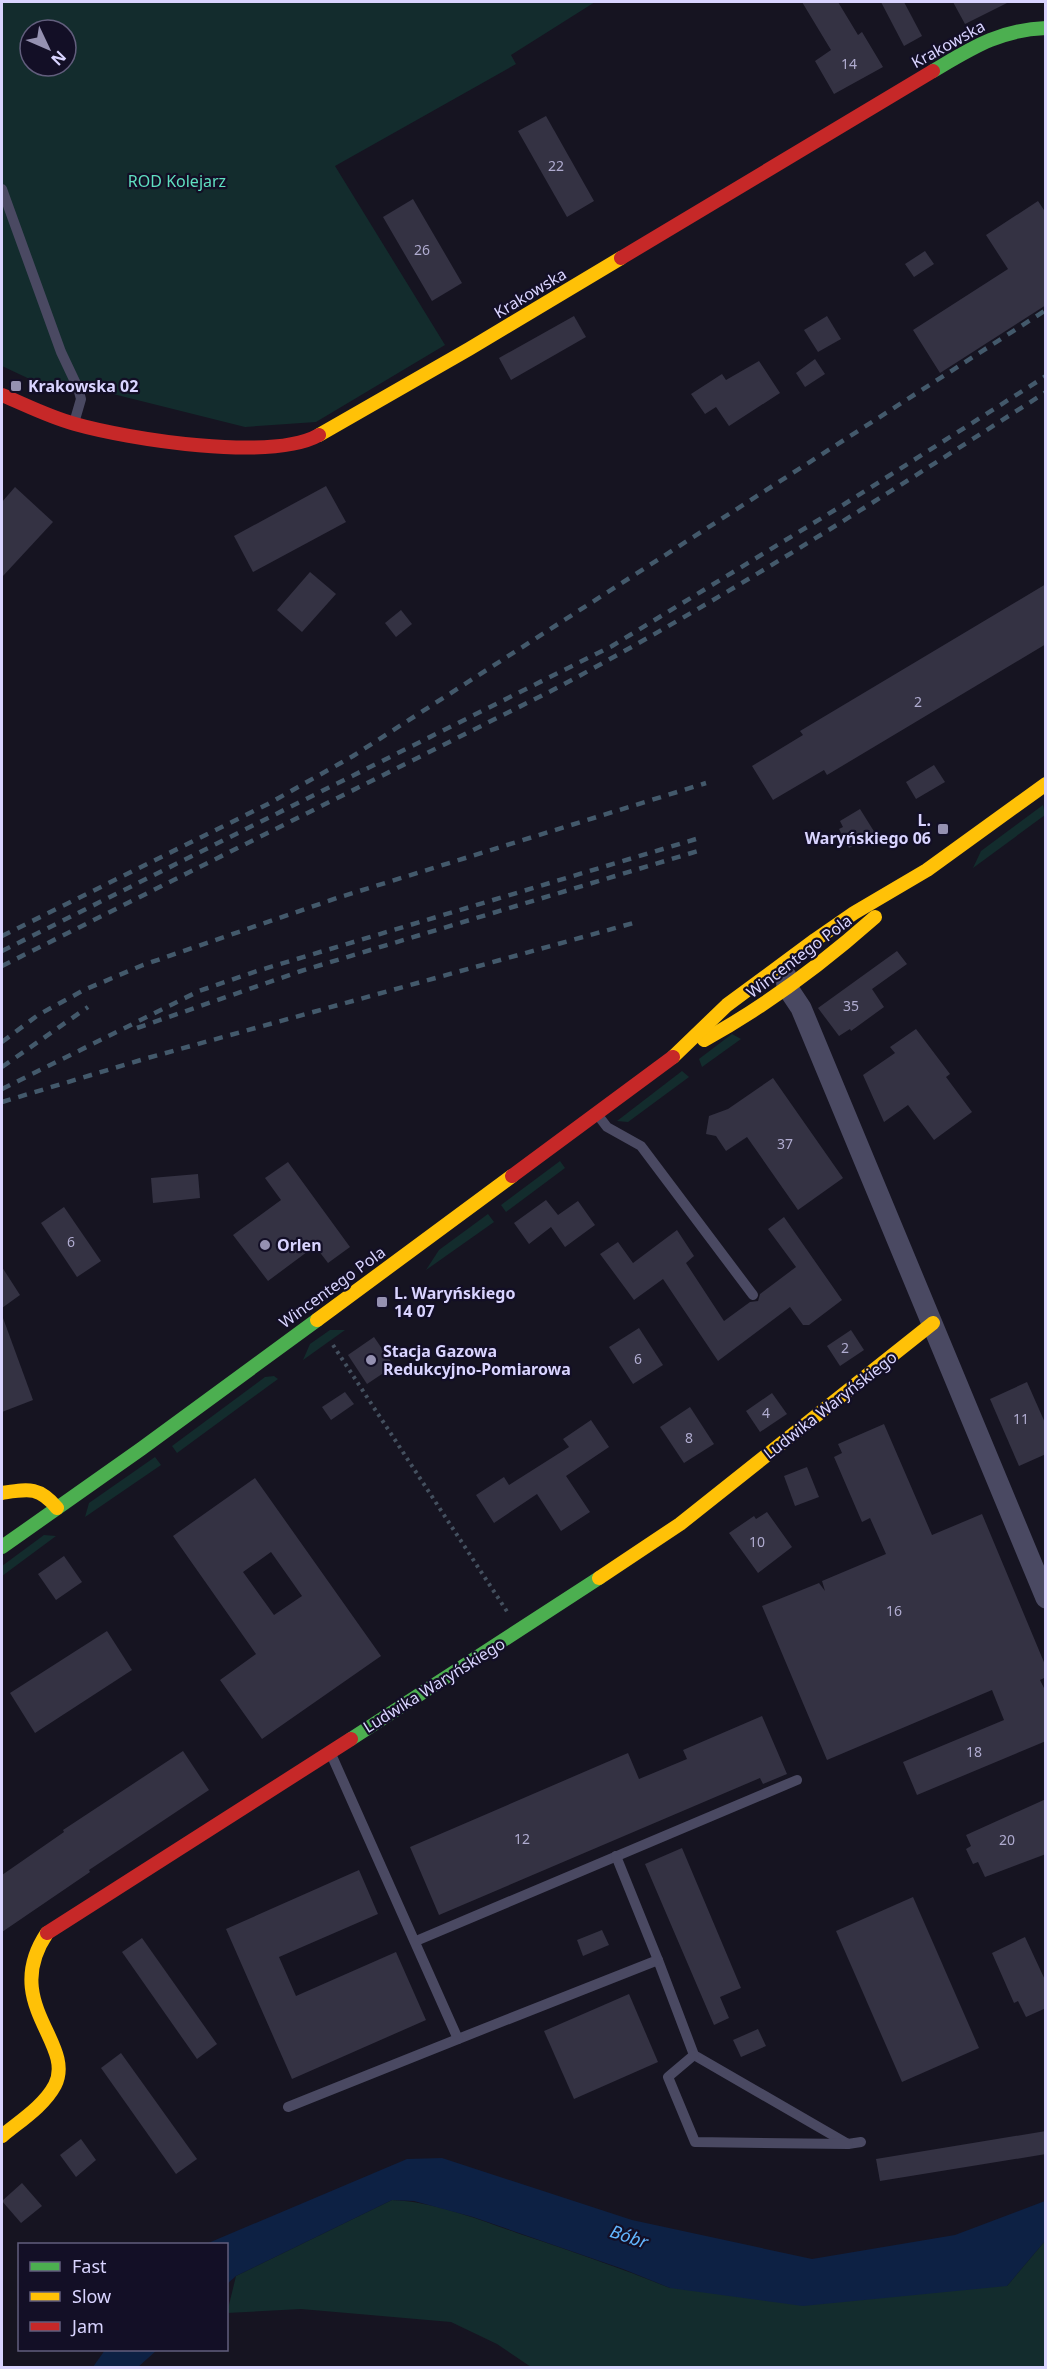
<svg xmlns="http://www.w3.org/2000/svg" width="1047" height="2369" font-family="'Noto Sans',sans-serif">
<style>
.green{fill:#132c2d;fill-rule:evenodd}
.water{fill:#0d2144}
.building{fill:#343243;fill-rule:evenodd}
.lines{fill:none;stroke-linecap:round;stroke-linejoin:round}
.path{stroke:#44505f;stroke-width:4;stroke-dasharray:3 4.5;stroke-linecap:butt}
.lane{stroke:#4a4962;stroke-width:10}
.street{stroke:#4a4962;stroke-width:21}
.fast{stroke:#4caf50;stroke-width:14}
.slow{stroke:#ffc107;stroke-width:14}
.jam{stroke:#c62828;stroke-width:14}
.rail{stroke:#43596b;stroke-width:4.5;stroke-dasharray:9 8;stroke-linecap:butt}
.poi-dot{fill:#9591b1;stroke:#130f26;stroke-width:2}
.labels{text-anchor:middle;stroke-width:4.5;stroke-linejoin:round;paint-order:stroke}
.number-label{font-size:14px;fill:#b0acd0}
.street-label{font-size:16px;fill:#d9d4ff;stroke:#130f26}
.park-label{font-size:16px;fill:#5fe0c0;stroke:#130f26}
.poi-label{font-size:16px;font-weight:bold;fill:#d9d4ff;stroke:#130f26;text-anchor:start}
.water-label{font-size:18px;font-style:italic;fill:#62b6ff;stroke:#130f26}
</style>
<rect width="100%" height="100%" fill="#161421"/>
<g class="green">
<path d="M 2,2 L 595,2 L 511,55 L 516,64 L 335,166 L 445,345 L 316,422 L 245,427 L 113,394 L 91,384 L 55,391 L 2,366 ZM 30,30 L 66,30 L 66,66 L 30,66 Z"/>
<polygon points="1043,805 1045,815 973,868 981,851"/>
<polygon points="732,1034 741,1039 702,1067 699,1059"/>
<polygon points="682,1071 689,1077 628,1122 617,1121"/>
<polygon points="560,1161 565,1168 506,1212 501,1205"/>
<polygon points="488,1214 494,1222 426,1270 439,1250"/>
<polygon points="330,1330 345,1330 303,1360 310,1344"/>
<polygon points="274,1376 278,1379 177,1453 172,1446 265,1377"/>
<polygon points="155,1457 161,1465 85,1517 89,1503"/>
<polygon points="44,1535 56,1536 2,1576 2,1566"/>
<path d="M 392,2200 C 435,2202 477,2219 517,2233 C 569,2250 620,2268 670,2288 L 1007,2286 L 1045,2241 L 1045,2367 L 531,2367 L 497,2344 L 451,2322 L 301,2309 L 227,2313 L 236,2276 Z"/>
</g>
<g class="water">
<polygon points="442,2158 632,2220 812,2259 955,2235 1045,2201 1045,2241 1007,2286 803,2306 670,2288 623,2269 473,2217 414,2201 392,2200 236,2276 227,2284 226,2244 206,2244 407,2159"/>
<polygon points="105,2350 157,2350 138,2367 93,2367"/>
</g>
<g class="building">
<polygon points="802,2 838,2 858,35 862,32 883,67 834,94 815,61 831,50"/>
<polygon points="881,2 904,2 922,36 904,46"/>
<polygon points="953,2 1009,2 965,24"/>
<polygon points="546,116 594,201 567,217 518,131"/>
<polygon points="413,199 462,283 432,301 383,217"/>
<polygon points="1038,201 1046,213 1046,305 940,373 913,330 1008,269 986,235"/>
<polygon points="925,251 934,264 914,277 905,264"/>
<polygon points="574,316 586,337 511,380 499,358"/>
<polygon points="827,316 841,339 818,352 804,330"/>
<polygon points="815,359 825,374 805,387 796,373"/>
<polygon points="759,361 780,393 729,426 716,407 705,414 691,394 722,374 726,380"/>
<polygon points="326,486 346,522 253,572 234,536"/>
<polygon points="15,487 53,522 2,577 2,502"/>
<polygon points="310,572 336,594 302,632 277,610"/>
<polygon points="1046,584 1046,644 827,775 824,770 773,800 752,766 803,735 800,731"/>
<polygon points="401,610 412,624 396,637 385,623"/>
<polygon points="934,765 945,782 916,799 906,782"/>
<polygon points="860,809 875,833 849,848 839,829 843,827 840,821"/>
<polygon points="897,951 907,964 872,989 884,1007 851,1031 850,1029 839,1036 818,1008"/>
<polygon points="916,1029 950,1074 946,1077 972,1112 934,1140 908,1105 884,1122 863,1075 895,1053 890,1047"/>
<polygon points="773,1078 843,1178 798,1210 747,1137 726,1151 716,1136 706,1134 709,1116 728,1109"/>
<polygon points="288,1162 350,1247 328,1263 315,1246 268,1281 233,1235 281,1200 265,1178"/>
<polygon points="198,1174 200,1198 153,1203 151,1178"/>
<polygon points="546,1200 558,1215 578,1201 595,1225 565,1247 551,1227 529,1244 514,1223"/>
<polygon points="64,1207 101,1261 77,1277 41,1223"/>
<polygon points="784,1217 842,1300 809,1325 803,1325 790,1307 718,1361 663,1279 634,1300 600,1254 618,1242 633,1263 677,1230 694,1256 686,1263 724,1321 750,1302 758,1301 760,1294 796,1267 768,1229"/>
<polygon points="2,1267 20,1295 2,1308"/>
<polygon points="2,1318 3,1318 33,1400 2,1412"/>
<polygon points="639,1328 663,1365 633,1384 609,1347"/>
<polygon points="851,1330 864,1350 840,1366 827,1346"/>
<polygon points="374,1337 394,1366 367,1384 348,1355"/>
<polygon points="1027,1382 1046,1425 1046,1454 1019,1466 990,1399"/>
<polygon points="345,1392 354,1404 331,1420 322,1407"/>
<polygon points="772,1393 787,1414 760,1432 746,1411"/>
<polygon points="690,1407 714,1444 684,1463 660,1427"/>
<polygon points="591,1420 609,1447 566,1476 590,1512 561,1531 537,1494 494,1523 476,1495 504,1477 509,1485 569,1447 563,1439"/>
<polygon points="884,1424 932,1535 982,1514 1046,1667 1046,1677 1040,1680 1046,1692 1046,1741 917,1795 903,1762 1004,1720 992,1690 827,1760 762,1606 819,1583 825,1591 822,1581 886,1554 870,1518 862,1522 834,1457 842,1453 838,1444"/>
<polygon points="807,1467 819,1497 795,1506 784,1476"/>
<path d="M 255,1478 L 381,1656 L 262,1739 L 220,1680 L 256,1654 L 173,1536 ZM 271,1552 L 302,1596 L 274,1615 L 243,1572 Z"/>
<polygon points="767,1512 792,1547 758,1573 729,1533 754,1516 756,1519"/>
<polygon points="64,1556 82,1582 56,1600 38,1574"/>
<polygon points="107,1631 132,1670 35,1733 10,1693"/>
<polygon points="762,1716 787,1774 763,1784 760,1778 439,1915 410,1847 628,1753 639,1779 687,1759 683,1750"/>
<polygon points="183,1751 209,1790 89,1870 90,1872 2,1932 2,1875 64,1832 63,1830"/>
<polygon points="1046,1799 1046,1854 985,1877 978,1862 973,1864 966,1849 971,1846 966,1835"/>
<polygon points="682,1848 741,1988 720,1997 729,2018 714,2025 645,1864"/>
<polygon points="359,1870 378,1914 279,1957 296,1996 396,1952 426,2020 292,2079 226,1929"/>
<polygon points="913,1897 979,2048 902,2082 836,1931"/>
<polygon points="602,1930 609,1945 583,1956 577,1940"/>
<polygon points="1025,1937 1046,1982 1046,2008 1026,2017 1018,2001 1014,2003 992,1953"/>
<polygon points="142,1938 217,2044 197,2059 122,1952"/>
<polygon points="629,1994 658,2062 574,2099 544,2031"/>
<polygon points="758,2029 766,2046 741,2057 733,2040"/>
<polygon points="121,2053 197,2159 176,2174 101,2068"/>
<polygon points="1046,2131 1046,2154 880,2181 876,2159"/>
<polygon points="81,2139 96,2160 76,2177 60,2155"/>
<polygon points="22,2183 42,2206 21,2223 2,2201"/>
</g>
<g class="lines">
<polyline class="path" points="333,1345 508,1613"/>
<g class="lane">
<polyline points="2,189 61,352 78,388 81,399 74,423"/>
<polyline points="597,1114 607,1127 641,1146 753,1295"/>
<polyline points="416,1941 797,1780"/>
<polyline points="658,1960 694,2055 848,2144 861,2142"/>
<polyline points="458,2039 658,1960 616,1856"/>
<polyline points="694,2055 668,2077 695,2142 848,2144"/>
<polyline points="288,2107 458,2039 331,1754"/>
</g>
<polyline class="street" points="786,976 787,987 801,1008 1046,1598"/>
<g class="fast">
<path d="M 933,71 C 972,48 999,30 1046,28"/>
<polyline points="2,1547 141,1449 317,1320"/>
<polyline points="351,1739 599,1578"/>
</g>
<g class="slow">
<polyline points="319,435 469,349 621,258"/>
<path d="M 704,1040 C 766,1006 822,964 875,917"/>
<polyline points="673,1057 727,1005 815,940 854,913 927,870 1046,784"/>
<polyline points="317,1320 512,1176"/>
<path d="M 2,1493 C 28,1489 39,1486 57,1508"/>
<polyline points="599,1578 680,1524 933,1323"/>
<path d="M 2,2136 C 20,2121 44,2106 55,2085 C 76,2043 0,2003 47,1933"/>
</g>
<g class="jam">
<polyline points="621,258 933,71"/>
<path d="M 2,395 C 26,405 49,417 75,424 C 128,439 271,462 319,435"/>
<polyline points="512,1176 673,1057"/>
<polyline points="47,1933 351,1739"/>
</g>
<g class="rail">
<polyline points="2,936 268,804 353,756 1046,310"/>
<polyline points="2,951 612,646 843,505 1046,376"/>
<path d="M 2,966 L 551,691 C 721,601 884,496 1046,392"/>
<polyline points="137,1028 301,971 698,851"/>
<polyline points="2,1042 38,1015 84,990 143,965 337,898 706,783"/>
<polyline points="2,1067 88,1007"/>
<polyline points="2,1089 199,991 257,971 696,839"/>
<polyline points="2,1102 144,1059 637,922"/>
</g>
</g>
<g class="poi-dot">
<rect x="10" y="380" width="12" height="12" rx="3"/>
<rect x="937" y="823" width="12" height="12" rx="3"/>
<circle cx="265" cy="1245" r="6"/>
<rect x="376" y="1296" width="12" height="12" rx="3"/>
<circle cx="371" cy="1360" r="6"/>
</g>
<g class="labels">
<g class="number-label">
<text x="849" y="69">14</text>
<text x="556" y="171">22</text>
<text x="422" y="255">26</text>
<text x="918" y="707">2</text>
<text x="851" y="1011">35</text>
<text x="785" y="1149">37</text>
<text x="71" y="1247">6</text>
<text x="845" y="1353">2</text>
<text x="638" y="1364">6</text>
<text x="766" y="1418">4</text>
<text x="1021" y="1424">11</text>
<text x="689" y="1443">8</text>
<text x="757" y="1547">10</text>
<text x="894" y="1616">16</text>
<text x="974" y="1757">18</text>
<text x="522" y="1844">12</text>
<text x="1007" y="1845">20</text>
</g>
<g class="street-label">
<text transform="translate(948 44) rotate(-29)" y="6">Krakowska</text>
<text transform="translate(530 293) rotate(-31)" y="6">Krakowska</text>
<text transform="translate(799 956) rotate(-37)" y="6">Wincentego Pola</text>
<text transform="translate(332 1287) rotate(-36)" y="6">Wincentego Pola</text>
<text transform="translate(830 1405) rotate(-38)" y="6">Ludwika Waryńskiego</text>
<text transform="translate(434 1685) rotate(-32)" y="6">Ludwika Waryńskiego</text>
</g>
<g class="park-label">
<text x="177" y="187">ROD Kolejarz</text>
</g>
<g class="poi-label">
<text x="28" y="392">Krakowska 02</text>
<text x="931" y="826" text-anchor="end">L.<tspan x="931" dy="18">Waryńskiego 06</tspan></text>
<text x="277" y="1251">Orlen</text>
<text x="394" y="1299">L. Waryńskiego<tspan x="394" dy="18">14 07</tspan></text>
<text x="383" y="1357">Stacja Gazowa<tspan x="383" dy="18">Redukcyjno-Pomiarowa</tspan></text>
</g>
<g class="water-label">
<text transform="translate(629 2237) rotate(19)" y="6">Bóbr</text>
</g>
</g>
<rect width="1047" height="2369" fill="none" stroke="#d9d4ff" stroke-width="6"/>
<rect x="18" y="2243" width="210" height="108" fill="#130f26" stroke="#625e7d" stroke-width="1.5"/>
<rect x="30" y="2262" width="30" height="9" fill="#4caf50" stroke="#625e7d" stroke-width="1.5"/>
<text x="72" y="2273" font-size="18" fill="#d9d4ff">Fast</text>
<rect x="30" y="2292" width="30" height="9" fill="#ffc107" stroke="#625e7d" stroke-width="1.5"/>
<text x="72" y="2303" font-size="18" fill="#d9d4ff">Slow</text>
<rect x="30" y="2322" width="30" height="9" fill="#c62828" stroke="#625e7d" stroke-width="1.5"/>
<text x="72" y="2333" font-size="18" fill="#d9d4ff">Jam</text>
<g transform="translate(48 48) rotate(134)"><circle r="28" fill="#130f26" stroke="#625e7d" stroke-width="1.5"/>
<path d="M0-4.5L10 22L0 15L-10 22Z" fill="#9591b1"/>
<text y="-9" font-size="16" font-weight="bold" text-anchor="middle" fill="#d9d4ff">N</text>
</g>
</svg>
